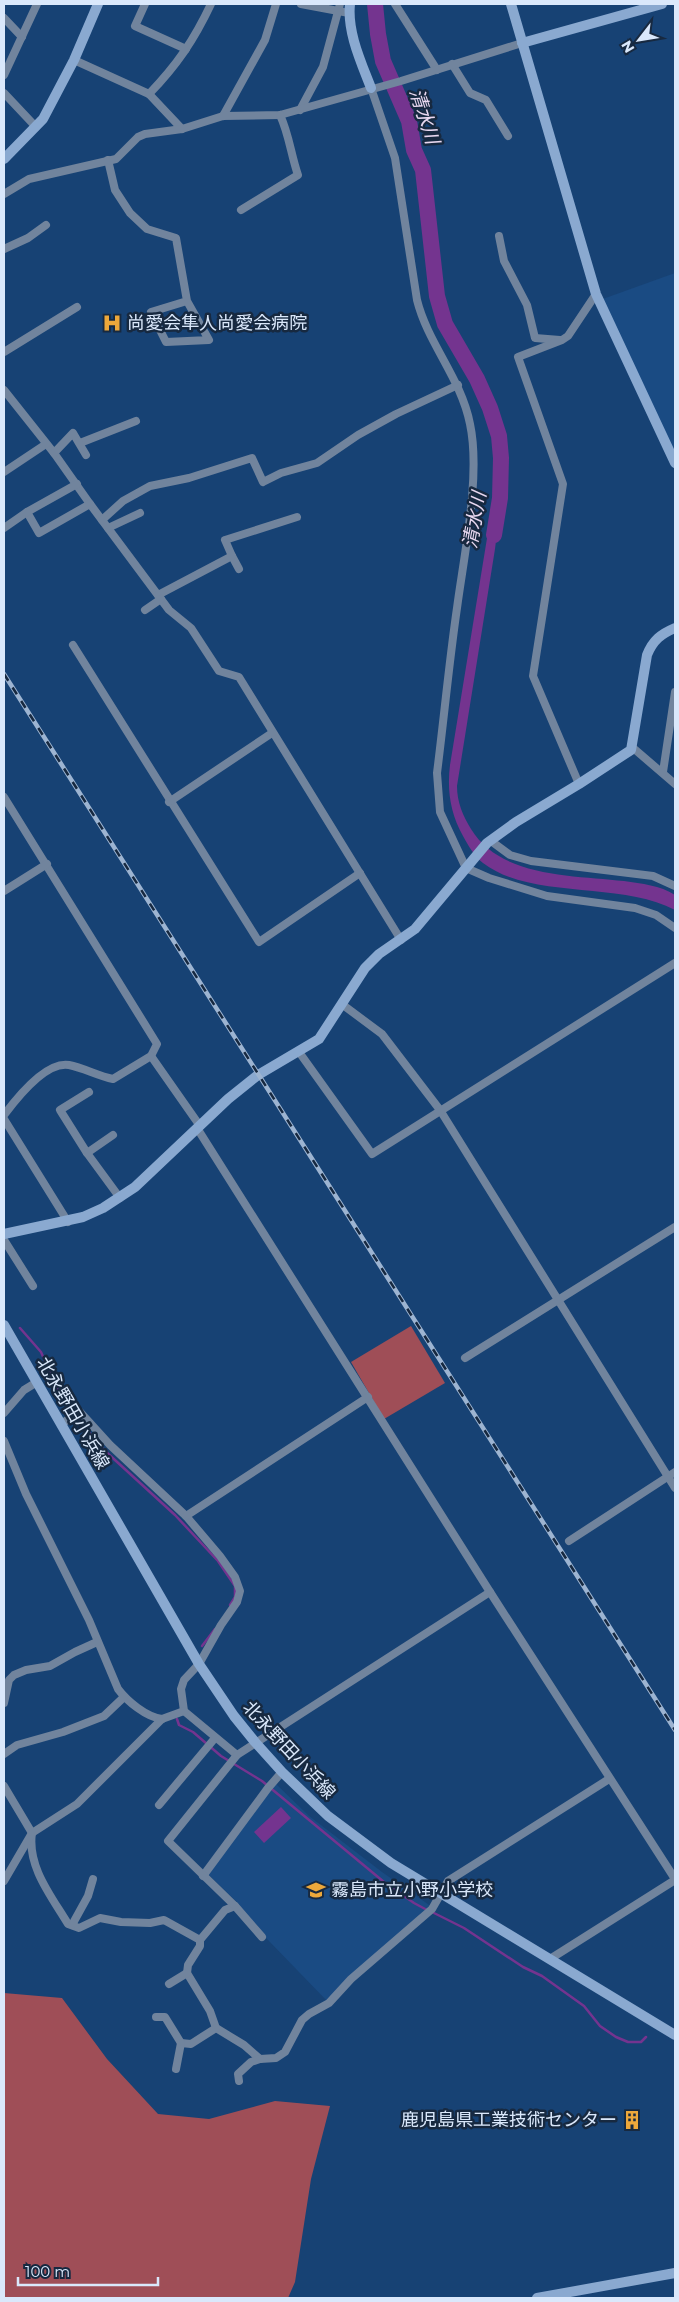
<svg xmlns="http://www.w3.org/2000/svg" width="679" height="2302" font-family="Montserrat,'Noto Sans JP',sans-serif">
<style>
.built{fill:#1a4b83}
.green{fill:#9f4e57}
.water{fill:#74348f}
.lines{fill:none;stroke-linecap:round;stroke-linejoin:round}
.stream{stroke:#74348f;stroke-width:2.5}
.river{stroke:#74348f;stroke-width:16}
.street{stroke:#71849d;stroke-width:8}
.secondary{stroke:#8aa9d0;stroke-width:10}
.rail-casing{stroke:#9db4d1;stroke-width:4.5}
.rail{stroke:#172940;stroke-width:2.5;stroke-dasharray:8;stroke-linecap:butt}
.labels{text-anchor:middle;stroke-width:5;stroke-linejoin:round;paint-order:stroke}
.poi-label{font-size:18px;fill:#dae8fb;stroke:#172940;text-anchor:start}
.street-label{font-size:18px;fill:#dae8fb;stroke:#172940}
.water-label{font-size:19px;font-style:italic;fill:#e8d8f0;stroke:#172940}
</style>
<rect width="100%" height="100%" fill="#174274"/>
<g class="built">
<polygon points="675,273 675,453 600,300"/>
<polygon points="274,1782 309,1816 382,1872 432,1907 328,2002 238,1909 240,1905 208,1874"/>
</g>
<g class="green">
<polygon points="411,1326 445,1383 384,1419 351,1362"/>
<polygon points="4,1993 62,1998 107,2059 158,2114 209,2119 275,2101 330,2106 311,2179 295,2282 288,2298 4,2298"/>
</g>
<g class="water">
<path d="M 497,515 L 499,516 L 495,549 L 457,786 C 457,802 463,816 471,829 C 501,878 573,875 624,881 C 642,884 660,885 675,895 L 675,910 C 620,881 531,900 483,863 C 474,856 468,845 463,836 C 450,813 447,790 450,765 L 489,526 Z"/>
<polygon points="281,1807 291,1818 264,1843 254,1832"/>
</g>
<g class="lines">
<g class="stream">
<polyline points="20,1328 41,1352 59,1393 69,1409 104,1450 175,1515 218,1561 235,1586 235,1597 230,1605"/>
<polyline points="202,1646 215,1629"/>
<polyline points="177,1719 179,1725 193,1732 221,1756 262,1781 384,1882 414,1903 427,1910"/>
<polyline points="432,1912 464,1928 523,1967 542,1976 584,2006 600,2026 616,2037 628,2042 641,2042 646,2037"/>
</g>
<polyline class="river" points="375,4 378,34 383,61 409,121 414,150 423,170 437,296 445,324 477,379 490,408 499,436 501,458 500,498 494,535"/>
<g class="street">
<polyline points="145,4 135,26 186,49"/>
<polyline points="301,4 349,13"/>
<polyline points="395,4 437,70"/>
<polyline points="4,18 22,37"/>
<polyline points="74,60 149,94 182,129"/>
<polyline points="452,64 470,93 486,100 508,136"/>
<polyline points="4,75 37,4"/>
<path d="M 371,88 L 395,158 L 417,300 C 428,344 461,378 470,424 C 481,475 464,555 457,608 C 449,663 444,718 437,773 L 440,812 L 466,868 L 489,878 L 547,896 L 635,908 L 656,915 L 675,928"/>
<polyline points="4,93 36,127"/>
<path d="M 149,94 C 177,65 194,40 211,4"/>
<polyline points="300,110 323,67 340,4"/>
<polyline points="223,116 265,40 276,4"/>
<polyline points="108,160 115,190 130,213 147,229 176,238 187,301 209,340 166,342 151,312 187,301"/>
<polyline points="4,194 29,179 116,159 138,137 145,134 182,129 223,116 280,115 401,81 522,43"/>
<path d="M 241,210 L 298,175 C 291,155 289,134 280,115"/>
<polyline points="499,236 504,261 527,305 535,338 560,340"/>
<polyline points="4,249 28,238 46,225"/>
<polyline points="4,352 77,307"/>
<polyline points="4,390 54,453 90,504 169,610 191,628 219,671 239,677 401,940"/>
<polyline points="80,443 136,421"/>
<polyline points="54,453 73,433 86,455"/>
<polyline points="4,472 46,444"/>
<polyline points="27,512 39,533 90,504"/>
<polyline points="102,520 123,501 150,486 189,478 252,458 263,482 281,473 317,463 358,435 396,414 458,385"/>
<polyline points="4,528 27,512 77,484"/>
<polyline points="108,528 140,513"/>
<polyline points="232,556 239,569"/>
<polyline points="158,595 232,556 225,540 297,517"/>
<polyline points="145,610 161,599"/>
<polyline points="73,645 259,942 360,873"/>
<polyline points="632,747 675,784"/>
<polyline points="663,772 675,692"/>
<polyline points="579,784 533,676 563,484 518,357 562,340 568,336 596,294"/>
<path d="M 4,797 L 157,1044 L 151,1056 L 113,1079 C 98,1076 84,1068 69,1065 C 46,1061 16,1099 4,1115"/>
<polyline points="169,802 272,733"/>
<polyline points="491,841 510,855 531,861 653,876 675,886"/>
<polyline points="4,891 47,864"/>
<polyline points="343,1005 382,1034 440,1110 675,1488"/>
<polyline points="299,1052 372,1154 675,963"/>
<polyline points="151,1056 200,1126"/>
<polyline points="89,1092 60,1110 87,1153 120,1198"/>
<polyline points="4,1119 68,1222"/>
<polyline points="197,1128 490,1592 675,1879"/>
<polyline points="87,1153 113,1135"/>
<polyline points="4,1240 33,1286"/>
<polyline points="465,1358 675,1227"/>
<polyline points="4,1413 24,1390 37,1382"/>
<polyline points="61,1424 80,1412 110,1445 186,1516 220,1556 235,1577 240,1591 237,1602 221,1625 199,1664 184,1680 181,1689 184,1711 237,1755"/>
<path d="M 4,1441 L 26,1494 L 89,1620 L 118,1689 C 127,1701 146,1717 162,1719"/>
<polyline points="186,1516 368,1397"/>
<polyline points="569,1541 675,1472"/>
<polyline points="4,1703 9,1680 14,1675 26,1670 50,1666 75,1652 97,1642"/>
<polyline points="4,1754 17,1745 63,1732 104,1716 124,1697"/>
<path d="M 4,1786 L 32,1833 C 27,1867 52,1897 68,1924 L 79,1928 L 100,1918 L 121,1922 L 150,1923 L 164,1920 L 200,1940"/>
<polyline points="159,1805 215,1738"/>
<polyline points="203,1876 268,1788 282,1772"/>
<polyline points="4,1881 32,1833 77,1804 162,1719 184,1711"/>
<polyline points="235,1906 225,1910 200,1940 200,1946 188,1965 187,1973 210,2011 216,2028 244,2045 260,2059 276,2058 285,2052 302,2020 309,2014 329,2003 351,1979 432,1909 448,1881 609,1779"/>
<polyline points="72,1925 88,1896 93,1879"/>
<polyline points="262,1937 235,1906 168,1841 237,1755 490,1592"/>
<polyline points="550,1959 675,1880"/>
<polyline points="169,1984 187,1973"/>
<polyline points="156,2017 165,2017 181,2043 191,2044 216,2028"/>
<polyline points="176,2069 181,2043"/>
<polyline points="239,2081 238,2074 251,2062 260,2059"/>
</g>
<g class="secondary">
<path d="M 350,4 C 347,32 361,62 371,88"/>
<polyline points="511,4 596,294 675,463"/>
<polyline points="522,43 662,4"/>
<polyline points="4,159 43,119 74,60 98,4"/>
<path d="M 4,1234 L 83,1217 L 103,1208 L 135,1187 L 228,1099 L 258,1075 L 319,1039 L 365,968 L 379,954 L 415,929 L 487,843 L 516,822 L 579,784 L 631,750 L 647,655 C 653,640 661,634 675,628"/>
<polyline points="4,1325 199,1664 234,1716 255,1742 282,1772 328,1816 391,1863 675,2035"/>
<polyline points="537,2298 675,2273"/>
</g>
<g class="rail-casing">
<polyline id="rail" points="4,674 675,1730"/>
</g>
<use href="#rail" class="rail"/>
</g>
<defs>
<g id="hospital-bare" transform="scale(1.5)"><path d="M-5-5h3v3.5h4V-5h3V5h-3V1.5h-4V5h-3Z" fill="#eda83b" stroke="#172940" stroke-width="2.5" paint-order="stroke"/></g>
<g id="school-bare" transform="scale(1.5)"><path d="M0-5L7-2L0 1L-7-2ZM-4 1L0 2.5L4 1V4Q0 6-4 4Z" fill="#eda83b" stroke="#172940" stroke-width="2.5" paint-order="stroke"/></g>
<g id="building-bare" transform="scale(1.5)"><path d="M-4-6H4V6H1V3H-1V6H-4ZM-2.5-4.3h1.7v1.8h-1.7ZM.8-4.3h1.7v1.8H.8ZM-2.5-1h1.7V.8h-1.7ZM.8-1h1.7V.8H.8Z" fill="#eda83b" stroke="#172940" stroke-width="2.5" paint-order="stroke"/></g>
</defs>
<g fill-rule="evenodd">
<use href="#hospital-bare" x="112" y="323"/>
<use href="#school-bare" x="316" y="1890"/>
<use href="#building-bare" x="632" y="2120"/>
</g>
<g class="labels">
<g class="poi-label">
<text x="127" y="329">尚愛会隼人尚愛会病院</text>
<text x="331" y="1896">霧島市立小野小学校</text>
<text x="617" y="2126" text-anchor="end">鹿児島県工業技術センター</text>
</g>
<g class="street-label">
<text transform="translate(73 1413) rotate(60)" y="6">北永野田小浜線</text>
<text transform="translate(289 1750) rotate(47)" y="6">北永野田小浜線</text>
</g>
<g class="water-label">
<text transform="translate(425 116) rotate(72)" y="7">清水川</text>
<text transform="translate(474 520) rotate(-80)" y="7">清水川</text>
</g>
</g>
<rect width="679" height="2302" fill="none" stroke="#dae8fb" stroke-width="10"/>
<g transform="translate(639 40) rotate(239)" stroke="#172940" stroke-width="4" paint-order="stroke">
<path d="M0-4L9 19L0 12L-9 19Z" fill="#dae8fb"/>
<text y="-8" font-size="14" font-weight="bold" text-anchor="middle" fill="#dae8fb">N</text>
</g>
<path d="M18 2277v8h140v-8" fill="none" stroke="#dae8fb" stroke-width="2.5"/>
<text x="25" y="2277" font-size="15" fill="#dae8fb" stroke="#172940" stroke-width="4" paint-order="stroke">100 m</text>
</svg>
